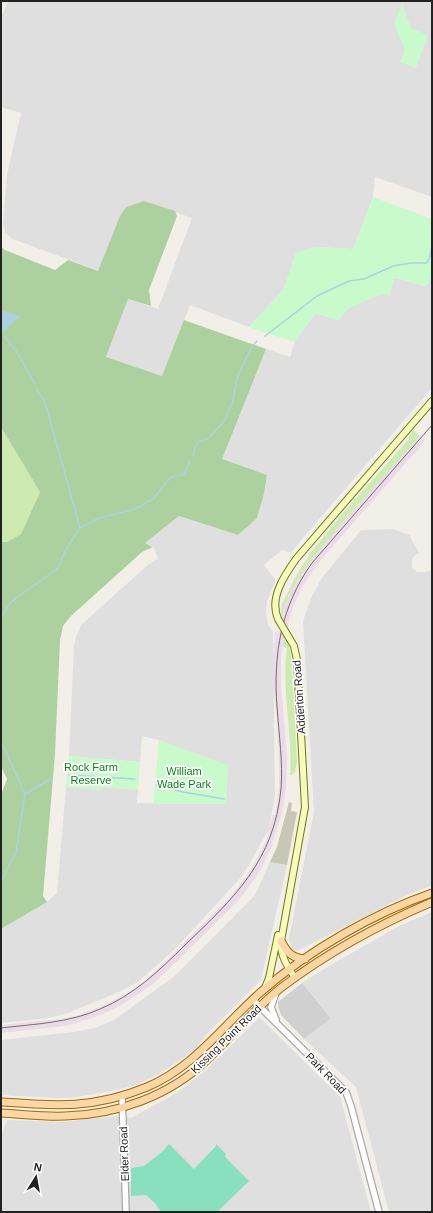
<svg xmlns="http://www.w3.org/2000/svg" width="433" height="1213" font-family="Arial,sans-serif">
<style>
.residential{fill:#e0dfdf}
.industrial{fill:#ebdbe8}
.religious{fill:#d0d0d0}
.construction{fill:#c7c7b4}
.grass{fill:#cdebb0}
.forest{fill:#add19e}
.park{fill:#c8facc}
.pitch{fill:#88e0be}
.water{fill:#aad3df}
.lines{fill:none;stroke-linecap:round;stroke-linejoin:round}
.stream{stroke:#aad3df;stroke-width:1.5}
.tertiary-casing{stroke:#a9a9a9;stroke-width:8}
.secondary-casing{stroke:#707d05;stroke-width:8}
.primary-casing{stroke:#a06b00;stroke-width:9}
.tertiary{stroke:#fff;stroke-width:5.5}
.secondary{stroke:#f7fabf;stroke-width:6}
.primary{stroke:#fcd6a4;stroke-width:7}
.tram{stroke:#707070;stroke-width:1}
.secondary-bridge-casing{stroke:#707d05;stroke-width:8;stroke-linecap:butt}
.secondary-bridge{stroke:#f7fabf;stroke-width:6}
.labels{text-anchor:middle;stroke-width:3.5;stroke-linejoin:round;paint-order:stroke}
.street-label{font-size:11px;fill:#222;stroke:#fff}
.park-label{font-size:11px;fill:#0c8416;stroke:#fff}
</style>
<rect width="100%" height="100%" fill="#f2efe9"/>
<g class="residential">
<polygon points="8,1 432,1 432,197 375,177 373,197 353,249 316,247 296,253 284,289 249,327 190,305 162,376 106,357 128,299 158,309 192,218 144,201 126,207 120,216 99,271 13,239 5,233 3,225 7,175 21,113 1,107 1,18"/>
<polygon points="432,274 432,388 301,540 291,553 282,550 264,565 272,576 276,579 267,602 266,611 268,625 273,631 275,795 269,829 243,875 176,948 138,982 121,991 68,1013 49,1018 1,1023 1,929 47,902 57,893 66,787 102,790 102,787 138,790 137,803 226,804 159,740 142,736 140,762 69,756 74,646 76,637 81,625 149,564 158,559 153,546 145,543 179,516 238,535 257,518 264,494 267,475 221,459 266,349 290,357 295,342 315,313 338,320 349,308 381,294 395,278 425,286"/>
<polygon points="393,529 409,535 419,553 414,556 412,560 412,568 417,572 424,572 432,570 432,885 405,896 297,951 292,950 289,939 314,812 303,621 312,596 322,578 361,530"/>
<polygon points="270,862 287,865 261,980 206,1035 195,1049 179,1061 153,1077 136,1085 112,1091 70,1098 54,1098 1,1095 1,1040 75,1032 95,1028 114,1020 176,975 255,895"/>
<polygon points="432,912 432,1212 389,1212 356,1087 304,1039 331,1017 302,983 324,969 401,925"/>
<polygon points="259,1018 261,1019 340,1097 371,1212 1,1212 1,1136 7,1120 62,1122 117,1116 131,1118 175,1094 205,1071"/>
</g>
<polygon class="industrial" points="420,436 425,440 419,447 420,448 410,458 320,561 303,586 293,607 284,638 281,659 281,685 287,756 286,789 282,813 272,843 273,844 262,867 255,879 237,902 175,963 152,985 120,1006 93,1018 65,1026 1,1033 1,1025 60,1019 79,1015 107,1004 127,993 141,984 164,963 229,898 242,882 251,869 266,841 273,815 275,815 277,804 279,787 279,760 276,708 272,679 274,658 272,655 274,653 275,631 279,633 284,607 289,597 288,596 305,568 340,525"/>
<polygon class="religious" points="302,983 331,1018 304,1039 281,1015 278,1006 278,1002"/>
<polygon class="construction" points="289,802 292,803 291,811 297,812 287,865 270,862 277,847"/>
<g class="grass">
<polygon points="1,427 40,492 21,534 7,542 1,542"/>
<polygon points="413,430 420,436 340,525 305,568 288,596 289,597 284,607 282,618 281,612 282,604 297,574 312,551 343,513 409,439 409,436"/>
<path d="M 284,638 L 288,643 L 291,653 L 297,762 L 295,772 L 292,775 L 290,775 C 293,732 281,690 287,648 L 283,647 Z"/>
</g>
<polygon class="forest" points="144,201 175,211 177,216 149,290 151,306 128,299 106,357 162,376 184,320 266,349 222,459 267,475 264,494 257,518 238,535 179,516 145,543 153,547 142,552 71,616 63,626 60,640 55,754 43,896 47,902 1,929 1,795 7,779 1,766 1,542 7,542 21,534 40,492 1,427 1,247 5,250 55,270 68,260 98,271 120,216 126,207"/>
<g class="park">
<polygon points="402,4 411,28 428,35 416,68 400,62 405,50 394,24"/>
<polygon points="373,197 432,219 432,274 429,284 427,284 426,286 395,278 389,296 381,294 349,308 338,320 315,313 295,342 249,327 284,289 296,253 316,247 353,249"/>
<polygon points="159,740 228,765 226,804 153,804"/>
<polygon points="69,756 140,762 138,790 103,787 102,790 66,787"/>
</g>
<polygon class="pitch" points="169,1144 194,1169 216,1146 216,1144 226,1154 225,1157 249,1181 217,1212 161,1212 155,1203 146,1195 131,1196 131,1168 144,1166 163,1151"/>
<polygon class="water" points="1,310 20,316 1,334"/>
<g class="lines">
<g class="stream">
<polyline points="265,336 317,296 349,281 364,279 393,266 411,263 427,263 430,256 432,246"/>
<polyline points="5,337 15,349 35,384"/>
<polyline points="37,389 45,402 80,528"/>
<polyline points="193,456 195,448 198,442 209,438 225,420 233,400 237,378 250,350 257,341"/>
<polyline points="1,617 11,602 58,568 66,549 80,528 99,518 135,509 153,499 171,477 184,475 190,461"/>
<polyline points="1,741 25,794 16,852 1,881"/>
<polyline points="69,775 135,779"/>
<polyline points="156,785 183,792 224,799"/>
<polyline points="25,794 51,779"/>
</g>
<g class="tertiary-casing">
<g id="tertiary">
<polyline points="253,1000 346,1092 351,1106 379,1212"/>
<polyline points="276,1020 271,1007 276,993"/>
<polyline points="122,1096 126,1212"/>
</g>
</g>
<g class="secondary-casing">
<g id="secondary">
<path d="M 278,619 C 269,598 284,576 296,559 L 432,401"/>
<path d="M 288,636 L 294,646 L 297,660 L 305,807 L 281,941 C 280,955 287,966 295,978"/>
<polyline points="265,988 269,978 278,935"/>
</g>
</g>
<g class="primary-casing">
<g id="primary">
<path d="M 281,941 C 287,952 291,958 305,959"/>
<path d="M 1,1102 C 56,1106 94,1109 147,1087 C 195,1067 224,1024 262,991 C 308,951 374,913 432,893"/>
<path d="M 1,1113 C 22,1114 44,1117 65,1116 C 116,1115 170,1096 208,1059 C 233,1035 255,1008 282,987 C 327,953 380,924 432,902"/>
</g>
</g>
<use href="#tertiary" class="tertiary"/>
<use href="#secondary" class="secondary"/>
<use href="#primary" class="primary"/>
<path class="tram" d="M 1,1028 C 34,1024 69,1023 100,1009 C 134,995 160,970 185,945 C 234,898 274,861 281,789 C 283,762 279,735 277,707 C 273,655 281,606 312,563 L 432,425"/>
<g class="secondary-bridge-casing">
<polyline id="secondary-bridge" points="278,619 288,636"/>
</g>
<use href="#secondary-bridge" class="secondary-bridge"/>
</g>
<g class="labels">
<g class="street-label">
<text transform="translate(299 697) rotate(-94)" y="4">Adderton Road</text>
<text transform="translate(226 1039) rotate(-44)" y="4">Kissing Point Road</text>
<text transform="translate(326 1073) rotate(46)" y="4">Park Road</text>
<text transform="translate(124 1154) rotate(-92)" y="4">Elder Road</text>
</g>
<g class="park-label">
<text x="91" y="771">Rock Farm<tspan x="91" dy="13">Reserve</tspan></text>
<text x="184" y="775">William<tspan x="184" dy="13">Wade Park</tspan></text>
</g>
</g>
<rect width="433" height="1213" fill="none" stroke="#222222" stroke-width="4"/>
<g transform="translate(36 1177) rotate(11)" stroke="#ffffff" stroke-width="3" paint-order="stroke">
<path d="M0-3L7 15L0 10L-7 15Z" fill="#222222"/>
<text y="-6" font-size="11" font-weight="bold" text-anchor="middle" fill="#222222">N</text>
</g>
</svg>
